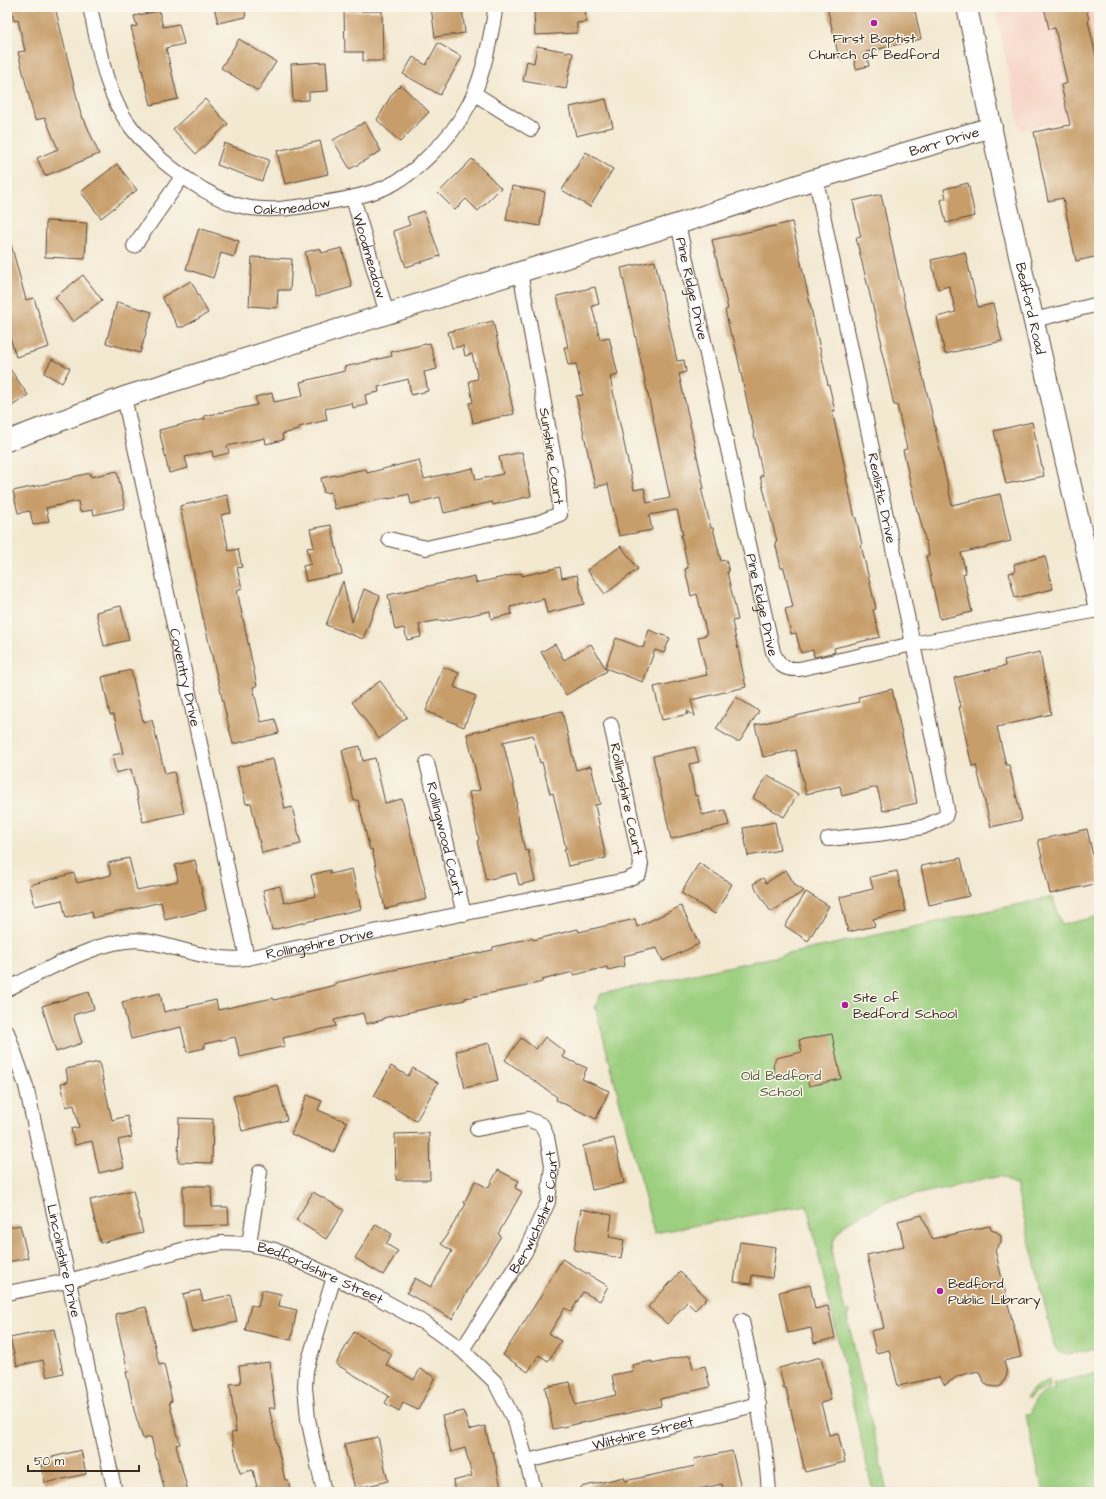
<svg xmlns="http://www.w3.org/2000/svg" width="1106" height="1499" font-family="'Architects Daughter',sans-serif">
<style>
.built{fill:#f6d2c3}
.green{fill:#9ccf7f;stroke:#6c7c4e}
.building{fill:#c79e6b}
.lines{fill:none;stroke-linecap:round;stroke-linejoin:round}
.street-casing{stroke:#574739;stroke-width:16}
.secondary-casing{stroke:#574739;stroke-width:22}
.street{stroke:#fff;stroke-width:14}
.secondary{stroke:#fff;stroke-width:20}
.poi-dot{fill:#b5179e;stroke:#fbf7ec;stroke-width:1.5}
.labels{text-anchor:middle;stroke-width:3;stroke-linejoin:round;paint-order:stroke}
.poi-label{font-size:14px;fill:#3b2a1e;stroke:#fbf7ec;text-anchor:start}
.street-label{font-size:14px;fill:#3b2a1e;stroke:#fbf7ec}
.park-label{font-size:14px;fill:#585c3b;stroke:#fbf7ec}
</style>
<rect width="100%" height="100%" fill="#fbf7ec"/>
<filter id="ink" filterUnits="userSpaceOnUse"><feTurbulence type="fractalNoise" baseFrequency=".025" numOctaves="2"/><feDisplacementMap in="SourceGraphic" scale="8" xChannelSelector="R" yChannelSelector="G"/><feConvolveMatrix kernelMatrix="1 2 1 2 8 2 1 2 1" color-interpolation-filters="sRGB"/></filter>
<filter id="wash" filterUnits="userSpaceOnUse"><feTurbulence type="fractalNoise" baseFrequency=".012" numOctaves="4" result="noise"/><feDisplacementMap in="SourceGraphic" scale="16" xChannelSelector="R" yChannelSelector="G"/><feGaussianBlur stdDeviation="0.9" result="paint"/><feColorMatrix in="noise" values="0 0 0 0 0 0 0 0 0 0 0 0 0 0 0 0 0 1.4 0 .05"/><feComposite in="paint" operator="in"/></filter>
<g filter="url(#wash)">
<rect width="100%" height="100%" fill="#f3e9d1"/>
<polygon class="built" points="995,7 1099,7 1099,113 1020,130"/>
<g class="green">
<path d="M 1053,897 L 1061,925 L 1099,916 L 1099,1347 C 1086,1350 1065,1360 1055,1348 L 1016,1185 L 1000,1176 L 887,1201 L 844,1225 L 834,1240 L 832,1250 L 832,1257 L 845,1311 L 850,1311 L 850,1314 L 847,1316 L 887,1492 L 873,1492 L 807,1205 L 654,1233 L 595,1006 L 601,994 Z"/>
<path d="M 1099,1373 L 1099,1492 L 1043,1492 L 1026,1415 L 1031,1414 C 1033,1398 1039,1393 1055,1389 L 1053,1383 Z"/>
<polygon points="1049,1380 1050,1387 1035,1393 1029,1399 1026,1398 1034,1388"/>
</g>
<g id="blocks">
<g class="building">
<polygon points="11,7 55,7 82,119 84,119 99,154 45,176 37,158 58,149 45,118 35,120 18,52 25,51 18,20 14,21"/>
<polygon points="214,7 244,7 246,17 218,23"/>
<polygon points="431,7 462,7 465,33 435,37"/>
<polygon points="534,7 585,7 586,22 577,23 577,33 535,35"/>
<polygon points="827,7 914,7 921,39 866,52 869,66 856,69 853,54 839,58"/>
<polygon points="1044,7 1086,7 1089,20 1088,21 1099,69 1099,256 1076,261 1063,198 1048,201 1034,132 1070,125 1061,85 1067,83 1055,28 1049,29"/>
<polygon points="159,11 163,27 179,24 184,44 166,48 178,99 151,105 131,27 137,26 134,16"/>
<polygon points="344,11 382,11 383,61 363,61 363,52 345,52"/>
<polygon points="239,39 276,62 258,91 221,68"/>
<polygon points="438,43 462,57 440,95 403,74 413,57 426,65"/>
<polygon points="537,46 573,53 566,89 523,81 527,61 534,63"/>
<polygon points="326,62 328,91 309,92 309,100 293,101 291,64"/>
<polygon points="401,85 429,112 400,142 377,120 392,94"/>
<polygon points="205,99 228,124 196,154 173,129"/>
<polygon points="606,99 613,127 576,136 570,107"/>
<polygon points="365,122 381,151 350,169 333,140"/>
<polygon points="320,141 328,174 285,184 277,151"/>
<polygon points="224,143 269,160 262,181 217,165"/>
<polygon points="586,152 613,169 590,207 562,190"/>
<polygon points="472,159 501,188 478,211 466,199 455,210 438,193"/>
<polygon points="117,164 137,190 101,218 81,192"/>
<polygon points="968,183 975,216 946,223 941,200 946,198 944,189"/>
<polygon points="512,186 545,192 540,226 506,220"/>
<polygon points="881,194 902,292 930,405 952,505 1000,494 1011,541 961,553 966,573 963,574 972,612 940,619 926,556 929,555 918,511 917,511 903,450 907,449 897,405 894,405 886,369 880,344 882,344 856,238 861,237 853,201"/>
<polygon points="424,211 440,256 406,267 393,231 410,225 407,217"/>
<polygon points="46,221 87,223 85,259 45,257"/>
<polygon points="792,222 828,385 829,385 835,411 832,411 847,477 846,478 855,518 856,518 862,545 861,545 876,609 873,610 880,637 834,648 835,652 814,657 813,650 801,653 796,633 791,634 785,609 793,607 784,568 781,568 775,542 777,541 760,476 763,476 733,336 731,336 725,310 728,309 712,240"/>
<polygon points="199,228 239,241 234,257 221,253 213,278 186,269"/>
<polygon points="7,244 11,244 26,300 34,298 49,347 16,357 7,328"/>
<polygon points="320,248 322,253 342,248 352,287 316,297 305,252"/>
<polygon points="965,252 978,307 993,304 1002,341 945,354 937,317 956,312 949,286 938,289 931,260"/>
<polygon points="252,257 292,259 290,290 278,290 277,308 249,306"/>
<polygon points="655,261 677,361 684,360 686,372 679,374 704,488 701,488 711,528 713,528 721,561 726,560 729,572 727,572 738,620 732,621 746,687 691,700 695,716 687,711 688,714 662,720 654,687 707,675 698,637 707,635 697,594 691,596 685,569 688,568 681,535 683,535 677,510 649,515 652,530 619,536 608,484 595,487 576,396 583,395 576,364 568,365 564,347 568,347 557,296 595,287 599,304 592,306 600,339 609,337 618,375 610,377 634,490 644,488 647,503 670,498 621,268"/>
<polygon points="83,275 102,300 73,322 55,297"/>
<polygon points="191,281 208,313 183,327 178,327 162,297"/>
<polygon points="117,302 152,312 140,353 106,343"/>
<polygon points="493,321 514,414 473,423 469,403 473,402 469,381 478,379 472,354 465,356 463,346 452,348 448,332"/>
<polygon points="430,343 437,369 424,372 428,391 411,395 408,379 378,387 379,392 365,395 367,405 353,408 352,403 325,409 327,420 299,427 299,430 282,434 283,440 266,444 265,438 227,446 229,453 213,457 212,451 185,457 188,468 169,473 159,430 205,419 204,416 257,405 255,397 272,393 274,402 303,396 300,382 345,371 344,367 392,356 391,352"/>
<polygon points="52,359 70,368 62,383 44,373"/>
<polygon points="7,365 28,395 12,406 7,399"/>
<polygon points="1032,422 1044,476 1006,484 994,431"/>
<polygon points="522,452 531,496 493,505 492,502 444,513 440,497 411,504 409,494 389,499 389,498 335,509 331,492 324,493 321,478 366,469 367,473 419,460 424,479 473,468 476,480 503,474 499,457"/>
<polygon points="117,471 125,508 94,515 93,510 80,512 78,501 46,508 49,521 33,525 30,511 18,513 13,491 73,478 73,477 90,473 91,477"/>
<polygon points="227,495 231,513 221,515 229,551 238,549 242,567 237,568 242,588 237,590 257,686 253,687 261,722 275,719 279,733 233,744 201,609 180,506"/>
<polygon points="331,525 342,574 306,581 303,566 311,564 307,548 314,547 310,529"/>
<polygon points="621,546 638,569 605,594 587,570"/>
<polygon points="1045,556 1053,589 1015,598 1009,573 1015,572 1014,564"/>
<polygon points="560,567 562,578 577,575 584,604 547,613 544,599 510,607 512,614 491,619 490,611 442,621 441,620 419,624 421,637 407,640 404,628 395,630 388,595 475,576 476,583 522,573 522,576"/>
<polygon points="343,581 352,622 364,589 380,596 363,639 326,625"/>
<polygon points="121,606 129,640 104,646 96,612"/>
<polygon points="649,630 670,638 664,653 655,650 643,682 605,668 616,638 643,648"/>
<polygon points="555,644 564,660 591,644 607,671 566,695 541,652"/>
<polygon points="1040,652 1051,714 997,727 1006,765 1009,765 1022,820 991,827 976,765 972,766 959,707 961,707 954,678 1005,666 1004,660"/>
<polygon points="443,667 459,673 454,687 476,696 464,727 426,711"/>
<polygon points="131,670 143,722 152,720 165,774 174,772 184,813 143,822 131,769 116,773 112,755 123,753 114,715 110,715 102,677"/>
<polygon points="380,681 407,717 379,739 352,702"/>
<polygon points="892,689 917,803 883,811 877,787 842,796 840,786 806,794 796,750 763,757 755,725 859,702 858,697"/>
<polygon points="736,697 759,711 740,741 736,741 716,729"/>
<polygon points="562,711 576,770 591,766 600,804 595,805 606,858 568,866 564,849 566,849 553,793 550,794 542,762 540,763 533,735 503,742 513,783 517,803 516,803 519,823 525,851 528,850 535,881 519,885 516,873 486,880 477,841 479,840 469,792 480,790 467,734"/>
<polygon points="360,746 363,761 375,758 385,803 402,799 427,899 385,909 372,849 370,850 358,800 354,801 342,750"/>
<polygon points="695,747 699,762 689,764 695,796 697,795 702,815 725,810 729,825 671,839 653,756"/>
<polygon points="273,759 285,809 292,807 301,844 262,853 251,803 246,804 237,767"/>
<polygon points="768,775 798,794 784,817 753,798"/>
<polygon points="775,822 780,850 748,856 743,828"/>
<polygon points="1087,829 1099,883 1050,894 1038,840"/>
<polygon points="129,858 137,890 178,881 175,865 195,860 206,910 165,920 161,902 93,918 92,911 66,918 62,900 35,906 30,885 74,873 77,883 111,875 108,863"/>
<polygon points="961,858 969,896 929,905 921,866"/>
<polygon points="699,863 732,884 715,914 681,893"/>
<polygon points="352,869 361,909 272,930 263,890 280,886 284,903 316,896 311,875 330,870 330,874"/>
<polygon points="786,870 795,885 804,891 771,912 753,884 763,878 766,883"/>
<polygon points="897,871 906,911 873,919 875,926 848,932 840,897 873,889 870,877"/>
<polygon points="806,892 829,906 808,941 785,926"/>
<polygon points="681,906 699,944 663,961 657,948 623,956 625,966 608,970 607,967 574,975 573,972 542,980 542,982 523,987 465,998 465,1000 383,1018 383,1020 366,1024 363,1013 334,1020 336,1026 283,1038 285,1046 240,1057 235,1037 204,1044 205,1048 187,1052 181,1027 131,1039 122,1002 160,993 164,1012 216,1000 218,1010 273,998 274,1000 335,985 335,983 373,974 493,950 493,947 532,938 533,940 578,929 579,932 635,919 637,927"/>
<polygon points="89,992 94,1009 73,1015 82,1043 56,1052 42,1006"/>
<polygon points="832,1034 841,1079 809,1086 806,1074 781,1079 775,1073 773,1065 776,1058 802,1052 799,1040"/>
<polygon points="545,1037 565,1052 562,1057 587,1068 582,1079 609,1091 596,1119 556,1100 557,1097 505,1060 521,1038 536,1049"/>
<polygon points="489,1043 498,1080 465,1088 456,1051"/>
<polygon points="99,1062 112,1120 127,1116 132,1137 118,1140 124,1167 99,1173 92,1141 75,1145 71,1129 79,1127 74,1105 66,1107 61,1083 68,1082 66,1069"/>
<polygon points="391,1066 408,1076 413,1068 438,1083 416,1121 374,1096"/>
<polygon points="278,1085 287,1120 242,1131 233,1096"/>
<polygon points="307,1095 322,1101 318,1110 347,1122 334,1152 291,1134"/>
<polygon points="179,1118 213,1119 212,1163 178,1162"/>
<polygon points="429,1133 430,1180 396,1180 395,1134"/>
<polygon points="614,1138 624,1183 592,1190 583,1146"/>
<polygon points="498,1170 519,1181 515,1188 522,1192 498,1234 501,1236 472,1283 452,1319 407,1293 415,1278 431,1287 452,1251 441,1244 466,1204 464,1203 475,1181 488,1188"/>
<polygon points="183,1186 211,1186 212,1207 228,1207 229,1225 183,1226"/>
<polygon points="133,1190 143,1233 100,1243 90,1200"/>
<polygon points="313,1192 344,1210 326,1239 296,1220"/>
<polygon points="581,1209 612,1215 609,1237 624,1240 621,1258 574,1250"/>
<polygon points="922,1215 932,1239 990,1226 991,1230 997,1232 1001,1236 1001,1242 995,1250 1021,1357 1004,1361 1007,1373 1006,1377 1002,1385 998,1387 989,1386 985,1384 978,1371 958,1376 945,1385 939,1377 898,1386 889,1350 876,1353 871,1331 884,1328 867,1255 904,1246 898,1221"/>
<polygon points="376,1224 392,1234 386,1244 398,1251 383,1275 355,1258"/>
<polygon points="20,1225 28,1258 7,1262 7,1228"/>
<polygon points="740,1242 776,1247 772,1278 752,1275 751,1284 734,1282"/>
<polygon points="562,1259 608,1286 600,1301 583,1292 571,1312 565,1308 549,1334 561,1341 548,1361 539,1355 528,1372 503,1355 542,1294"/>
<polygon points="680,1272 707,1298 695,1310 687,1302 667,1324 648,1307"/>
<polygon points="810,1285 815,1309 828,1306 835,1338 814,1343 811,1328 788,1333 779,1292"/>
<polygon points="200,1290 203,1301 231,1295 237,1322 192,1332 183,1294"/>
<polygon points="262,1290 281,1294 279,1306 297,1310 291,1340 245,1330 251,1305 258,1307"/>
<polygon points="146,1307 159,1365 164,1364 172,1401 169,1402 180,1444 176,1445 188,1492 165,1492 151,1437 143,1439 134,1410 126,1372 128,1372 115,1314"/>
<polygon points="54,1329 63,1373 47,1377 43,1360 17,1366 10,1338"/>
<polygon points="354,1332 392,1354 386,1365 414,1380 420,1369 435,1377 418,1410 403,1403 399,1411 385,1403 389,1396 336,1364"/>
<polygon points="690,1355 693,1369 705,1366 710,1387 660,1399 661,1406 553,1429 545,1387 570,1382 575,1405 616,1395 612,1375 633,1371 632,1365 652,1361 652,1364"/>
<polygon points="821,1357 831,1400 821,1403 829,1435 838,1433 845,1462 805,1472 786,1388 784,1388 779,1368"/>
<polygon points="269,1362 275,1408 269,1408 285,1480 288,1480 291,1492 255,1492 255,1487 257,1487 253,1470 240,1473 231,1433 236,1432 230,1384 241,1383 239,1366"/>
<polygon points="464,1411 469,1430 485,1426 491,1452 493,1452 502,1492 455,1492 453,1481 472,1476 465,1448 451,1452 442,1416"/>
<polygon points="378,1437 388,1481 355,1489 344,1444"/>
<polygon points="81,1450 86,1474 45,1483 40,1460"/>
<polygon points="732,1451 742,1492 724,1492 722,1484 687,1492 581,1492 581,1487 624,1477 625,1481 695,1466 694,1459"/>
</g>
</g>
</g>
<g filter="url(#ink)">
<use href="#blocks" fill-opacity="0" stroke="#574739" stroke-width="1"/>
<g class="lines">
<g class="street-casing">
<g id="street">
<path id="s1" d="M 90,7 C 99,47 105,94 131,127 C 152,154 173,171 202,189 C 213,195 225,202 237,205 C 265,213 294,208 322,203 C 343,200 364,196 384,188 C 401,181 415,170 428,157 C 466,122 480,89 490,38 C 492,28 495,17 495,7"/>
<polyline points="475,94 531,129"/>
<path id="s2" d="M 816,179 L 828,239 L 944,792 L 947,810 L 945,817 L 923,827 L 878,834 L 828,839"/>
<path id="s3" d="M 353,198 L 387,314"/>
<path id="s4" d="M 678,224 L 773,652 C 778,665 785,670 799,669 L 913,644 L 1099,610"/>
<polyline points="134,246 182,177"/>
<polyline points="1034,320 1099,304"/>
<path id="s5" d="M 124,397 L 247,958"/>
<polyline points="389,539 426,548 535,524 560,514 558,480 520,272"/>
<path id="s6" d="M 427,763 L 464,914"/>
<path id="s7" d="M 7,989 C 43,972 106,935 145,941 C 179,947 211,962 247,958 L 626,880 L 639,874 L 641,864 L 611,725"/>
<path id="s8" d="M 7,1032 L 26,1086 L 115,1492"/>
<polyline points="249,1244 260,1172"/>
<path id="s9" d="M 7,1293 L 68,1281 L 182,1250 L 222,1243 L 249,1244 L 275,1250 L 375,1296 L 426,1324 L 462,1350 L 495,1382 L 516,1424 L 535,1492"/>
<path d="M 742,1321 C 754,1378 765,1434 769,1492"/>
<path id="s10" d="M 462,1350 L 525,1252 L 548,1202 L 552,1165 L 547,1137 L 542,1125 L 528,1119 L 477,1129"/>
<path id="s11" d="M 527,1461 L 759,1404"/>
<polyline points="324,1492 308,1419 305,1387 306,1370 334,1277"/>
</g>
</g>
<g class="secondary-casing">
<g id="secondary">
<path id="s12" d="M 967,7 L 1005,194 L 1099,609"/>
<path id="s13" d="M 7,441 L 124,397 L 520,272 L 678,224 L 816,179 L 992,127"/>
</g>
</g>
<use href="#street" class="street"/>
<use href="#secondary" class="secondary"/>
</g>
</g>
<g class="poi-dot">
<circle cx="874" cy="23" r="4"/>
<circle cx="845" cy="1005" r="4"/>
<circle cx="940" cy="1291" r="4"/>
</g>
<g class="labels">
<g class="poi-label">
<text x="874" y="43" text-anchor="middle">First Baptist<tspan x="874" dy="16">Church of Bedford</tspan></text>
<text x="853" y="1002">Site of<tspan x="853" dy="16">Bedford School</tspan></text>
<text x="948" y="1288">Bedford<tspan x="948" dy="16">Public Library</tspan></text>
</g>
<g class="street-label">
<text dy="5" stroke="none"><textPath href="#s13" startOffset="984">Barr Drive</textPath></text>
<text dy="5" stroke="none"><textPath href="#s1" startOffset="317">Oakmeadow</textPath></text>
<text dy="5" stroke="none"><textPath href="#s3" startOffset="60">Woodmeadow</textPath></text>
<text dy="5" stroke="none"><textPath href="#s4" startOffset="66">Pine Ridge Drive</textPath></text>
<text dy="5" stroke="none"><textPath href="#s12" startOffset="308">Bedford Road</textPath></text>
<text transform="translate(552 456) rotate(81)" y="5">Sunshine Court</text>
<text dy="5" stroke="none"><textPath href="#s2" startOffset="326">Realistic Drive</textPath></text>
<text dy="5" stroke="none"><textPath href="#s4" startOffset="390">Pine Ridge Drive</textPath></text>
<text dy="5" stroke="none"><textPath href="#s5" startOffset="287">Coventry Drive</textPath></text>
<text transform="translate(627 799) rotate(78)" y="5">Rollingshire Court</text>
<text dy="5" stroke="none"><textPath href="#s6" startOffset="78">Rollingwood Court</textPath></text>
<text dy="5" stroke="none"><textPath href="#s7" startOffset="326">Rollingshire Drive</textPath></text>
<text dy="5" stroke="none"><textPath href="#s10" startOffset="158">Berwichshire Court</textPath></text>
<text dy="5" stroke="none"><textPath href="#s8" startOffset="236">Lincolnshire Drive</textPath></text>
<text dy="5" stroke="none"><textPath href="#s9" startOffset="325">Bedfordshire Street</textPath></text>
<text dy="5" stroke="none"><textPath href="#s11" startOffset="119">Wiltshire Street</textPath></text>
</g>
<g class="park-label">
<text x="781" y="1080">Old Bedford<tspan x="781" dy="16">School</tspan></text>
</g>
</g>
<rect width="1106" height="1499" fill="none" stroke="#fbf7ec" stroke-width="24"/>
<path d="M28 1465v6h111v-6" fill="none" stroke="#3b2a1e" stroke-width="2"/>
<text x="34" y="1465" font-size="12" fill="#3b2a1e" stroke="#fbf7ec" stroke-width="3" paint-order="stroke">50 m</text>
</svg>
